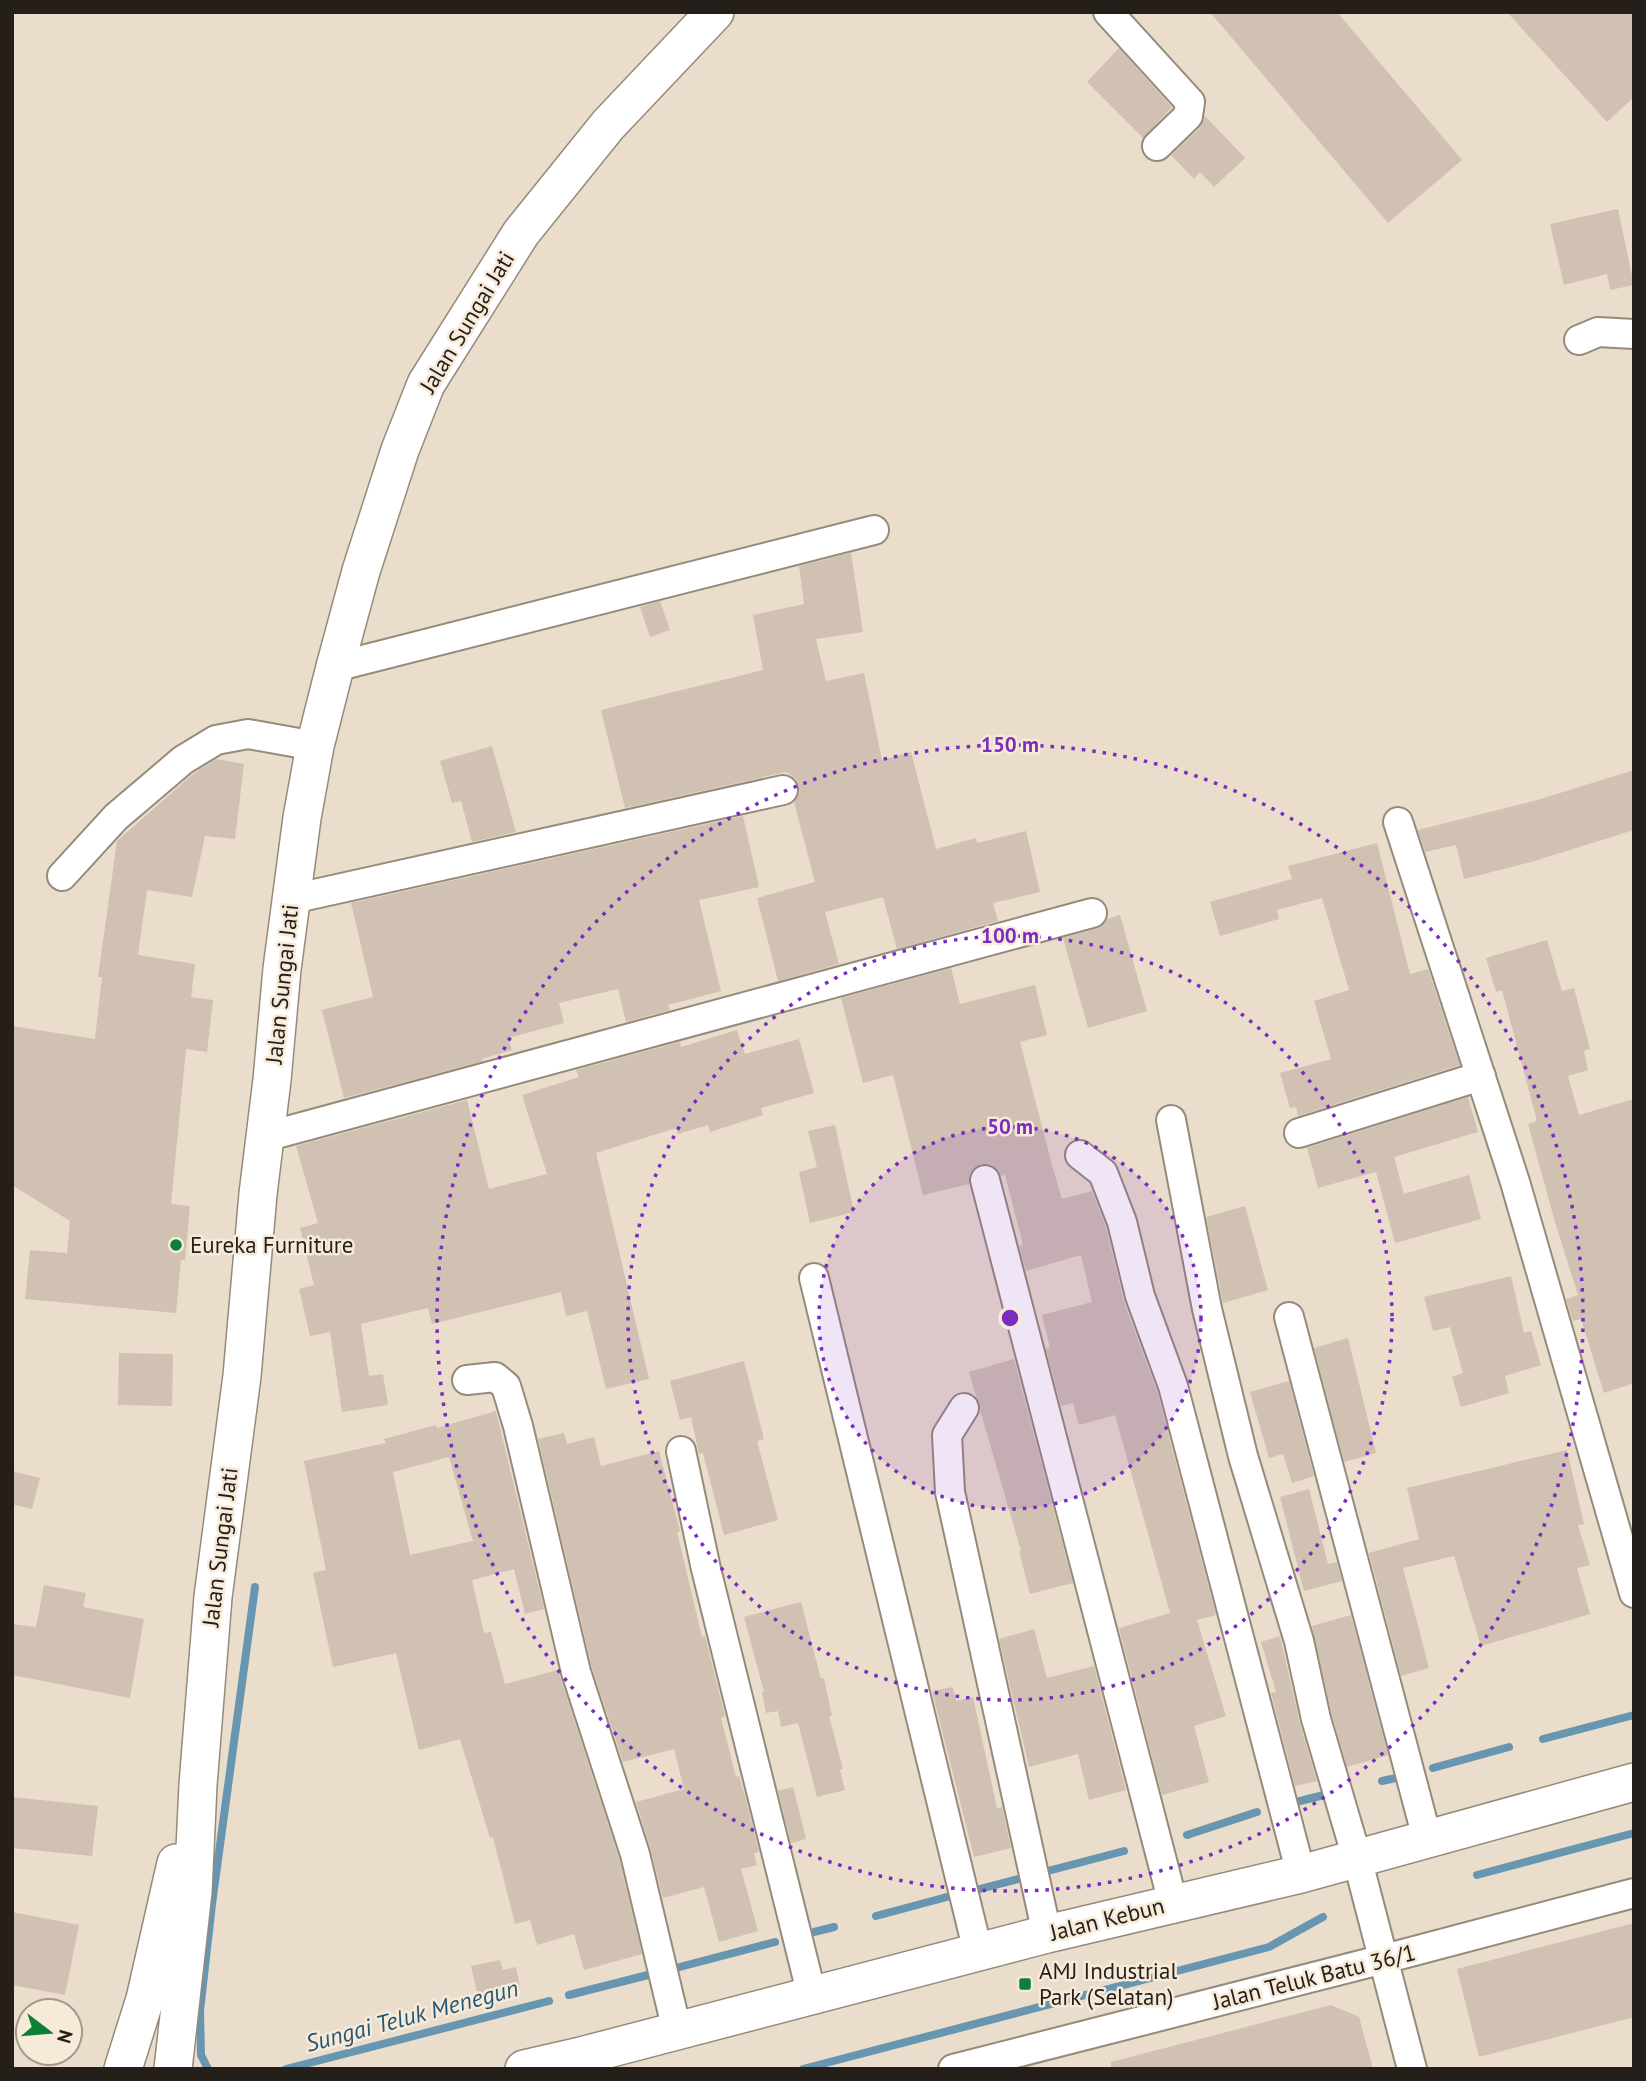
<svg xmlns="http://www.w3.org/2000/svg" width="1646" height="2081" font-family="'PT Sans',sans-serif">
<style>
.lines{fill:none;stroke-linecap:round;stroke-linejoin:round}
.stream{stroke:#6896b1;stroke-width:8}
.building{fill:#d0c1b2;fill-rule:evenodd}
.minor-casing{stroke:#968a7b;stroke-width:32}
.major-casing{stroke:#968a7b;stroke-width:40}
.minor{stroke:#fff;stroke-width:28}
.major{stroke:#fff;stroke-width:37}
.ring{fill:none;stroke:#7b2cbf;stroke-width:3.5;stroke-dasharray:3.5 7}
.poi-dot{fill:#0d7f36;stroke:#f7ead9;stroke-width:2.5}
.labels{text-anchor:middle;stroke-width:5;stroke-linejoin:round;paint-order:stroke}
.street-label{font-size:23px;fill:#241f19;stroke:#f7ead9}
.poi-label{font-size:23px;fill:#241f19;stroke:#f7ead9;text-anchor:start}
.water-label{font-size:24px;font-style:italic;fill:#255875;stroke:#f7ead9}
.centre{fill:#7b2cbf;stroke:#f7ead9;stroke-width:3.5}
.ring-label{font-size:21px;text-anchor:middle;font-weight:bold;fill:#7b2cbf;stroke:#f7ead9;stroke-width:5;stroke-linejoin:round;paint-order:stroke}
</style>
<rect width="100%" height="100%" fill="#eaddcc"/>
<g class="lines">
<g class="stream">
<polyline points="1543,1739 1634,1715"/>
<polyline points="1433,1768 1509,1747"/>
<polyline points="1382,1781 1396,1778"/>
<polyline points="1292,1803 1328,1794"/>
<polyline points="1187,1835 1257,1812"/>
<polyline points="1044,1872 1124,1851"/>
<polyline points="1477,1875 1634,1833"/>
<polyline points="972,1891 1026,1877"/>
<polyline points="876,1916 958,1894"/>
<polyline points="814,1932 834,1927"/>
<polyline points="672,1969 775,1942"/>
<polyline points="569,1995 656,1973"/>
<polyline points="208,2069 201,2055 200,2011 212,1904 255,1587"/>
<polyline points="286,2069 549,2001"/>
<polyline points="803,2069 1269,1947 1323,1917"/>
</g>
</g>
<g class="building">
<polygon points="1210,12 1337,12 1462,160 1388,223"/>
<polygon points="1507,12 1634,12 1634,97 1607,122"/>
<polygon points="1119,48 1172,107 1143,138 1087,82"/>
<polygon points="1205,116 1245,158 1214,187 1200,172 1194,179 1171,155 1200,128"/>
<polygon points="1618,209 1634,285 1610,290 1607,274 1564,285 1550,224"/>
<polygon points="851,553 863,632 816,639 826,681 864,673 882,760 911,752 936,849 976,838 977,843 1026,831 1040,892 993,903 998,921 897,949 883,897 825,912 839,964 778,981 757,898 815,882 794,802 799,794 799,787 796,779 786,772 625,808 601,710 763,670 753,615 804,604 799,566"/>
<polygon points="660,601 670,630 650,637 640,607"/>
<polygon points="492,746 516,832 472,842 461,801 452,803 440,761"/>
<polygon points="216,759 244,764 235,839 205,836 192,897 147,890 138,955 195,964 191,997 213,1000 207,1052 186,1049 171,1204 190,1206 185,1260 181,1260 176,1313 25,1299 30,1250 67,1253 70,1221 12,1185 12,1026 95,1039 102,977 98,977 117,841 193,774"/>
<polygon points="1634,770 1634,830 1531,862 1464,879 1456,845 1425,852 1418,830 1534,801"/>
<polygon points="743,816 759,887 699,900 721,991 668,1005 670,1010 626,1022 618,989 559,1003 564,1023 508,1038 512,1050 482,1059 483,1061 344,1098 322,1010 373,997 351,903"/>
<polygon points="1377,843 1410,974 1428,969 1460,1065 1298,1116 1296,1107 1290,1108 1280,1073 1331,1059 1314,1001 1349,990 1322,898 1277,910 1279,919 1220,936 1210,902 1292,879 1288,866"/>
<polygon points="1120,915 1147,1011 1088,1028 1063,938 1096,929 1103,925 1107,919"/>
<polygon points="1547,940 1562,991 1574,988 1590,1049 1584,1051 1588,1070 1568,1076 1579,1115 1634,1099 1634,1383 1604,1393 1581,1319 1573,1321 1566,1299 1578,1295 1555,1222 1528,1124 1537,1121 1502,990 1496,992 1486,958"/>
<polygon points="951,968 960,1004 1035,985 1047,1035 1020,1042 1052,1165 1062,1199 1092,1191 1106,1227 1124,1302 1157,1391 1216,1615 1197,1620 1226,1716 1194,1726 1209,1782 1162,1795 1119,1628 1170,1613 1115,1415 1079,1425 1073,1403 1061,1406 1046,1349 1050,1348 1042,1315 1092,1302 1081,1255 1026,1271 1019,1246 1023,1245 1005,1175 1001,1176 997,1169 990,1164 981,1164 974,1168 969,1175 969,1184 923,1195 893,1075 863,1083 841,998"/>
<polygon points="737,1030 745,1054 799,1039 814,1093 761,1108 763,1115 710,1132 708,1125 678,1134 676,1128 596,1153 649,1379 606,1389 587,1311 566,1316 561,1292 432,1324 428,1308 361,1324 369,1376 383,1374 388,1405 342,1412 330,1332 310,1336 299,1289 314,1285 300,1228 318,1223 296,1146 467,1100 489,1189 547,1174 522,1095 579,1077 576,1070 680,1042 681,1047"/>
<polygon points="1468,1097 1478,1132 1394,1157 1404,1194 1469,1175 1481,1219 1395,1243 1376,1172 1318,1188 1307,1148"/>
<polygon points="835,1125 854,1212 810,1223 799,1172 817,1167 808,1131"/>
<polygon points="1245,1206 1268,1290 1223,1303 1206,1217"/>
<polygon points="1511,1276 1524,1333 1531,1331 1541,1365 1505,1376 1509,1393 1461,1407 1452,1377 1463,1373 1450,1327 1433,1331 1424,1297"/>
<polygon points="1348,1338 1376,1453 1344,1462 1314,1348"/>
<polygon points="119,1353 173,1354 172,1406 118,1405"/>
<polygon points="1014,1359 1073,1583 1030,1594 1019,1551 1021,1551 969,1372"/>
<polygon points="744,1361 764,1439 757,1441 778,1520 724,1535 703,1453 699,1454 691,1417 680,1420 670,1381"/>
<polygon points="1289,1381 1314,1476 1292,1483 1283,1454 1269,1458 1250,1392"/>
<path d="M 496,1411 L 544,1609 L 525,1614 L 514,1569 L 472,1580 L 484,1633 L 491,1632 L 505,1684 L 558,1670 L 619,1858 L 642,1954 L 584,1970 L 574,1934 L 537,1945 L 530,1920 L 515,1924 L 493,1837 L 490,1838 L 460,1739 L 419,1750 L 396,1653 L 333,1667 L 313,1573 L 326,1570 L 304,1461 L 386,1443 L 384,1439 L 436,1425 L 437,1428 ZM 449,1457 L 473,1541 L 410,1555 L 393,1472 Z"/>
<polygon points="564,1433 567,1444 594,1437 601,1466 659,1451 680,1531 677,1532 702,1637 705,1636 725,1716 721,1718 736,1777 739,1776 746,1799 759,1852 754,1853 757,1865 741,1869 758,1931 719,1942 704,1887 663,1898 651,1850 636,1802 684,1789 674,1749 623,1762 592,1668 538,1439"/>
<polygon points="1567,1450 1584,1524 1578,1525 1590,1565 1577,1568 1590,1614 1481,1646 1454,1556 1403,1568 1429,1668 1401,1676 1369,1553 1419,1539 1407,1488"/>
<polygon points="12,1471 40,1478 32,1509 12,1504"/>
<polygon points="1309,1489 1328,1564 1337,1562 1342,1581 1304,1591 1280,1497"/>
<polygon points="44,1585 86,1593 83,1607 144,1619 130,1698 12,1675 12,1624 36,1627"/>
<polygon points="801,1602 821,1679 824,1678 832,1716 829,1716 843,1769 840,1770 845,1790 817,1797 798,1723 781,1727 778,1711 766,1713 762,1692 764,1692 744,1617"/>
<polygon points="1351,1615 1388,1755 1347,1767 1332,1715 1312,1626"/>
<polygon points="1034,1629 1047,1678 1094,1666 1126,1790 1089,1800 1078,1754 1029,1767 999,1639"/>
<polygon points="1280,1636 1300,1724 1317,1781 1295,1786 1271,1693 1276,1692 1261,1642"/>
<polygon points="953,1687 956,1701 973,1697 997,1808 1002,1807 1011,1848 974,1857 932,1691"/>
<polygon points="793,1787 806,1839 791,1843 778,1791"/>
<polygon points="12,1797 98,1806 92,1856 12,1848"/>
<polygon points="12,1912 79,1925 65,1995 12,1985"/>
<polygon points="1634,1923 1634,2017 1479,2057 1457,1969"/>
<polygon points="500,1960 503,1970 516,1967 520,1988 478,1997 471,1966"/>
<polygon points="1331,2005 1359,2017 1373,2069 1111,2069 1111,2062"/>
</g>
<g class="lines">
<g class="minor-casing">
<g id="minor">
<polyline points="1108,12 1190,102 1188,116 1157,146"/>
<polyline points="1579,340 1598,332 1634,334"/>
<polyline points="335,667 874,530"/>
<polyline points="1398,822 1515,1182 1634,1593"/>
<polyline points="62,876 116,817 183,760 216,740 248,734 315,746"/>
<polyline points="292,899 783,790"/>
<polyline points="1171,1120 1207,1309 1243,1456 1299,1641 1316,1719 1357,1858 1412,2069"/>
<polyline points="1299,1133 1481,1076"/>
<polyline points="265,1137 1092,913"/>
<polyline points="1080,1155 1103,1173 1122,1222 1140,1296 1173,1386 1301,1874"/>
<polyline points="985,1180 1173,1903"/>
<polyline points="814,1278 978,1952"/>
<polyline points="1289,1317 1427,1838"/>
<polyline points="467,1380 495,1377 506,1386 518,1426 576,1672 635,1854 677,2031"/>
<polyline points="964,1408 947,1435 950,1492 1047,1934"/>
<polyline points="681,1451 706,1569 812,1996"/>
<polyline points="953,2069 1384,1959 1634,1893"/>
</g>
</g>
<g class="major-casing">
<g id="major">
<polyline points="123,2069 145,1999 176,1863"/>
<polyline points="173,2069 193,1892 198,1785 213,1597 242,1376 258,1194 272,1080 282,969 302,818 315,746 335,667 361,571 400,450 426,384 521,233 608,125 715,12"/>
<polyline points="524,2069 581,2056 1047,1934 1301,1874 1634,1782"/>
</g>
</g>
<use href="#minor" class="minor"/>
<use href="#major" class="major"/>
</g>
<circle cx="1010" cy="1318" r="191" fill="#7b2cbf" fill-opacity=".12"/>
<g class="ring">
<circle cx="1010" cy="1318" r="191"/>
<circle cx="1010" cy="1318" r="382"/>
<circle cx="1010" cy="1318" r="573"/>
</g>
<g class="poi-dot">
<circle cx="176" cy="1245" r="7"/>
<rect x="1018" y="1977" width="14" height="14" rx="3.5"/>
</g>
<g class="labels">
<g class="street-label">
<text transform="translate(467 322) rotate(-59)" y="8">Jalan Sungai Jati</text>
<text transform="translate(282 984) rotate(-84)" y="8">Jalan Sungai Jati</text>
<text transform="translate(220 1547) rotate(-83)" y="8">Jalan Sungai Jati</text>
<text transform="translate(1107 1919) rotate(-14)" y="8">Jalan Kebun</text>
<text transform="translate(1314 1977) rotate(-14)" y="8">Jalan Teluk Batu 36/1</text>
</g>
<g class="poi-label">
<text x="190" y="1253">Eureka Furniture</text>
<text x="1039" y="1979">AMJ Industrial<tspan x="1039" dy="26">Park (Selatan)</tspan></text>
</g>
<g class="water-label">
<text transform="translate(412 2016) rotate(-15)" y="8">Sungai Teluk Menegun</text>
</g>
</g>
<circle cx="1010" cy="1318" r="10" class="centre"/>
<g class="ring-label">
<text x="1010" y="752">150 m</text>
<text x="1010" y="943">100 m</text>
<text x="1010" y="1134">50 m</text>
</g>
<rect width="1646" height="2081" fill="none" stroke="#241f19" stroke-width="28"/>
<g transform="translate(49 2032) rotate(106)"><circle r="33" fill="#f7ead9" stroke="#a3998c" stroke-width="2"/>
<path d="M0-5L12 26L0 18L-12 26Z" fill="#0d7f36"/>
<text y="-10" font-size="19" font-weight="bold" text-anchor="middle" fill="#241f19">N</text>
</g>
</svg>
